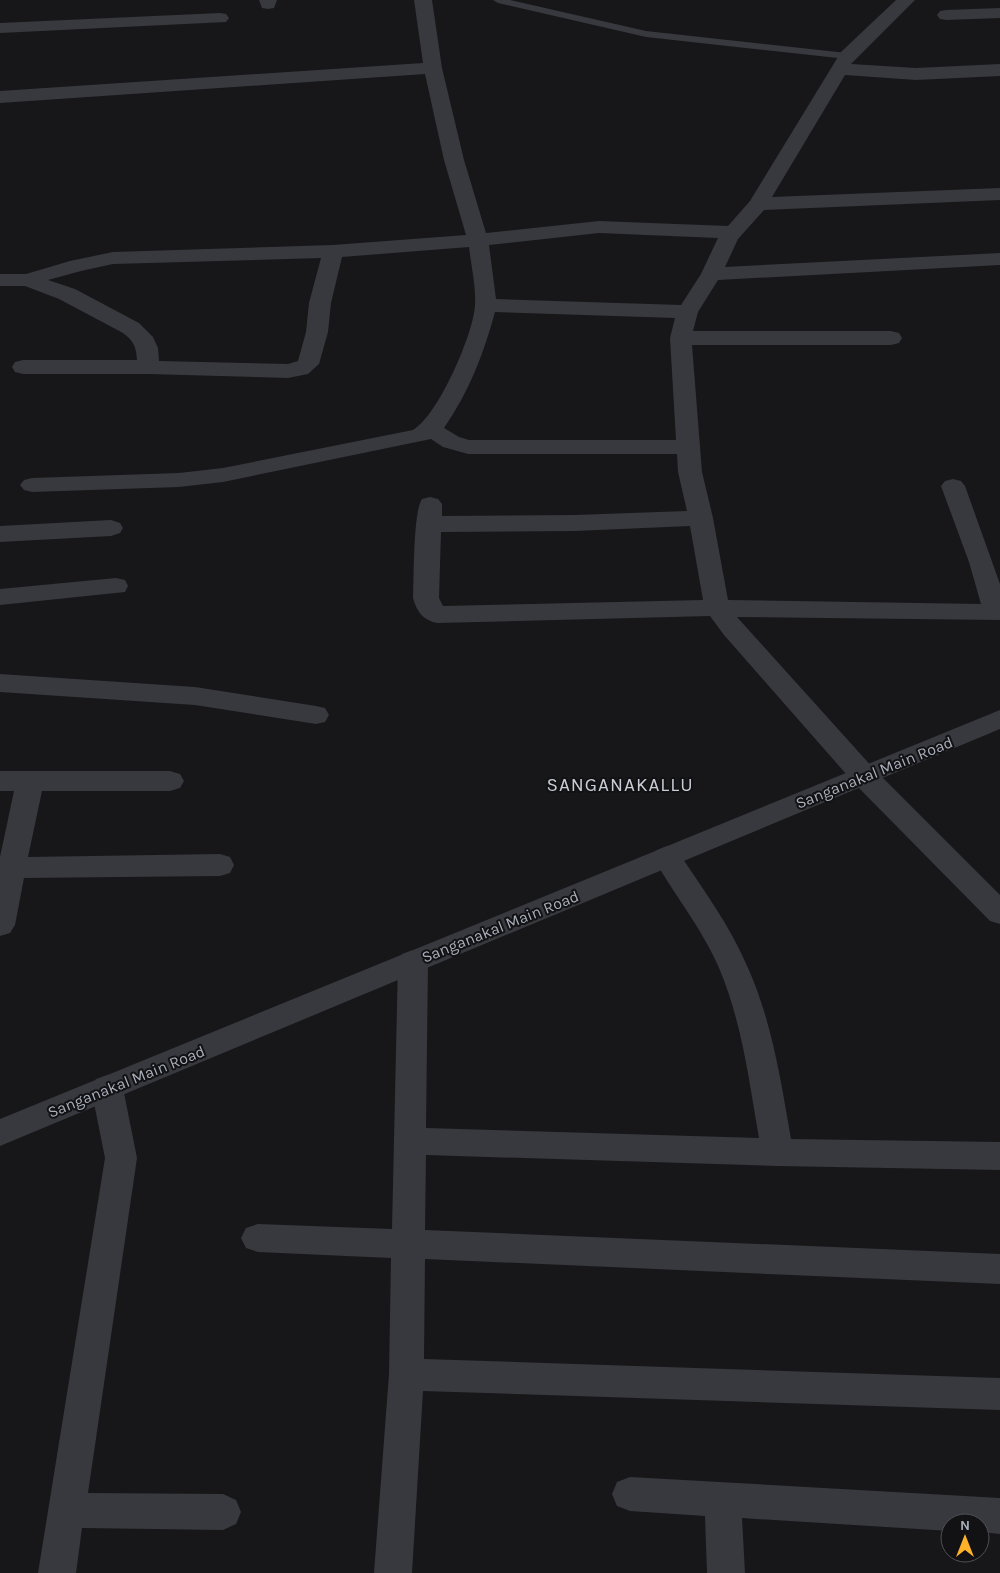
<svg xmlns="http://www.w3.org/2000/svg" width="1000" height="1573" font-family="Karla,sans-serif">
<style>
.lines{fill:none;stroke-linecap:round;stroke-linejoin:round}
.service{fill:#37393e;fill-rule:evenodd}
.minor{fill:#37393e;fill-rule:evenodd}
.tertiary{fill:#37393e;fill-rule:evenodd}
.labels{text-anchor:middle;stroke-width:4;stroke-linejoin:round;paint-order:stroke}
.street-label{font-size:16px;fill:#a8aeba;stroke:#121214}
.quarter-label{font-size:19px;letter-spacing:1px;fill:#c9cdd5;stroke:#121214}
</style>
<rect width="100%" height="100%" fill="#171719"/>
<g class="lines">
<polygon class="service" points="493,0 510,0 646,31 847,53 852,56 847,59 646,37 498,3"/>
<g class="minor">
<polygon points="259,0 277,0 274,8 268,9 262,8"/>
<path d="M 414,0 L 432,0 L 442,68 L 464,160 L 486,233 L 599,221 L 728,226 L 750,201 L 841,52 L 896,0 L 915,0 L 851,64 L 916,68 L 1000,64 L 1000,76 L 916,80 L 845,75 L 772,197 L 1000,188 L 1000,200 L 764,210 L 738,239 L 725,267 L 1000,253 L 1000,265 L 718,280 L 698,312 L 693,331 L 891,331 L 899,333 L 902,338 L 899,343 L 891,345 L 692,345 L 702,472 L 713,518 L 728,600 L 981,604 L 969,562 L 941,486 L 945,481 L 953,479 L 961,481 L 965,486 L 1000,584 L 1000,620 L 737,617 L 874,769 L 1000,895 L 1000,924 L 990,921 L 854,783 L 724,635 L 710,616 L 437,623 C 423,620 417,612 413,598 C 414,579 413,512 422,499 L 430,497 L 438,499 L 442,504 L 442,516 L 575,515 L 687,511 L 678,472 L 677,454 L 468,454 L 443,447 L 431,439 L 223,482 L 179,487 L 32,492 L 24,490 L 20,485 L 24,480 L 32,478 L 179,473 L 223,468 L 413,430 C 438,416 474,333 475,305 C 476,286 471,265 469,247 L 342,257 L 331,303 L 328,332 L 319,364 L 308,374 L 288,378 L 148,374 L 23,374 L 15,372 L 12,367 L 15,362 L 23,360 L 137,360 C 136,347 134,341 123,333 L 59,299 L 25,286 L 0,286 L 0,274 L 26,274 L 70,261 L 113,252 L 333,245 L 466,235 L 444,160 L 425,74 L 0,103 L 0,91 L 423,63 ZM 599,233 L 718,238 L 701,274 L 681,305 L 496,299 L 489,245 ZM 321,258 L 309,303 L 306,332 L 298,361 L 288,364 L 159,361 L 158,348 L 153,337 L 139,323 L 75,289 L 48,280 L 81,271 L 113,264 ZM 495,312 L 675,318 L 670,338 L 676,440 L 469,440 L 459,437 L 444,428 C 469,392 484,353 495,312 ZM 690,526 L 703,600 L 443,606 L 439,598 L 441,532 L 575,531 Z"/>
<polygon points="1000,8 1000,18 946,20 940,19 937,15 940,11 946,10"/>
<polygon points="220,13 226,14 229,18 226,22 0,33 0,23"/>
<polygon points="111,520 120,523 123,528 120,533 111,536 0,542 0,526"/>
<polygon points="116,578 125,580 128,586 125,592 0,605 0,589"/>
<polygon points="0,674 195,687 316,706 325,708 329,715 325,722 316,724 195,705 0,692"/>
<polygon points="0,771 170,771 180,774 184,781 180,788 170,791 42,791 28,857 220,854 230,857 234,865 230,873 220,876 24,878 15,925 10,933 0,936 0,857 14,791 0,791"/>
<path d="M 667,846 L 677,850 C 702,888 730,925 748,968 C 772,1022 781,1081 791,1139 L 1000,1142 L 1000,1170 L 777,1166 L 426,1155 L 425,1230 L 1000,1254 L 1000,1284 L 425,1259 L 424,1359 L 1000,1378 L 1000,1410 L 423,1391 L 412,1573 L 374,1573 L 389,1374 L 391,1258 L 258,1252 L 246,1248 L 241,1238 L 246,1228 L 258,1224 L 392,1229 L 398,962 L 402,954 L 413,950 L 424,954 L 428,962 L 426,1128 L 759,1138 C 749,1081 742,1022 719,968 C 702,928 674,895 653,857 L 657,850 Z"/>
<polygon points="107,1075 118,1079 123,1088 137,1158 88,1493 223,1494 236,1500 241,1512 236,1524 223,1530 82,1528 76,1573 38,1573 105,1158 91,1088 96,1079"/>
<polygon points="630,1477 1000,1498 1000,1534 980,1532 980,1523 950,1523 950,1531 742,1518 745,1573 707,1573 705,1516 630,1511 617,1506 612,1494 617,1482"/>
</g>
<polygon class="tertiary" points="1000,710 1000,729 0,1146 0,1119"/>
</g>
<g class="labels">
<g class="street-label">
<text transform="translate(874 772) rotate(-22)" y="6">Sanganakal Main Road</text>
<text transform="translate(500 926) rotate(-22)" y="6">Sanganakal Main Road</text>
<text transform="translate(126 1081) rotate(-22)" y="6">Sanganakal Main Road</text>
</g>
<g class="quarter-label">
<text x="620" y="791">SANGANAKALLU</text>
</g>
</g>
<g transform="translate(965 1538)"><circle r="24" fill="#121214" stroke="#4e5056"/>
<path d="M0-4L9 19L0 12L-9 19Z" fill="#ffb129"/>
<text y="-8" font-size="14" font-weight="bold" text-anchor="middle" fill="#a8aeba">N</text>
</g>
</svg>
